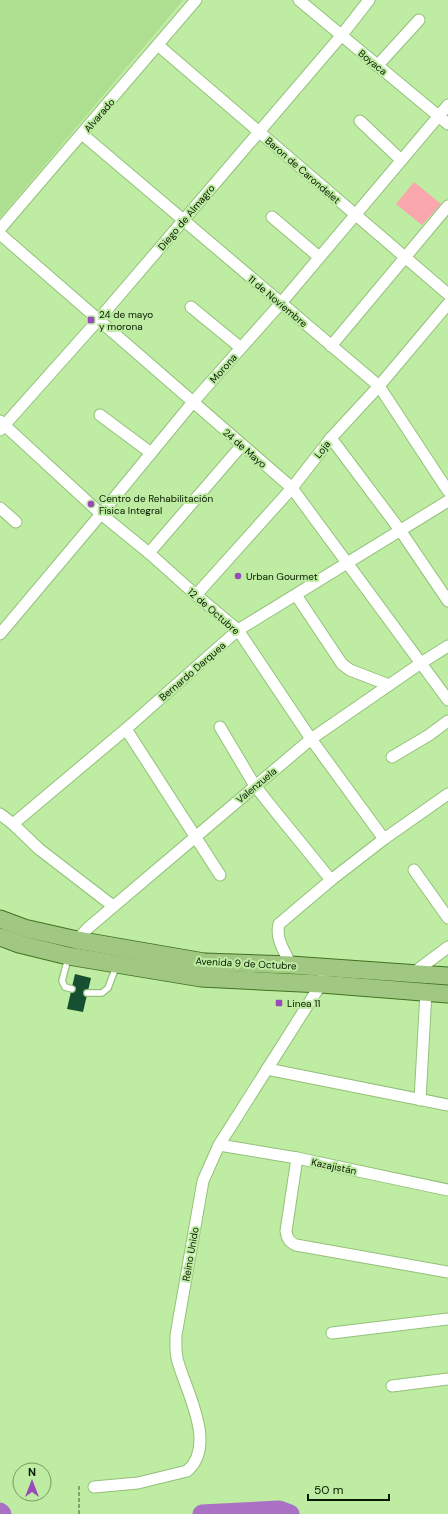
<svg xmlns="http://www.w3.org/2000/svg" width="448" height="1514" font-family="'DM Sans',sans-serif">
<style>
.built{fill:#aedf90}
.green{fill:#faa6ad}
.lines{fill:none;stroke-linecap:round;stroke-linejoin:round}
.river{stroke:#a970c3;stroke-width:19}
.building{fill:#175030}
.service-casing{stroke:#94c17a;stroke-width:8}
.minor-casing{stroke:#94c17a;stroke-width:13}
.primary-casing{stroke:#42731f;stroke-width:19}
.path{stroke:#7fa36a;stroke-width:2;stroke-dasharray:4 2;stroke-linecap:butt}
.service{stroke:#fff;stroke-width:5.5}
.minor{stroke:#fff;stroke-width:11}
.primary{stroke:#a0c882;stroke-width:17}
.poi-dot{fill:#9a4abb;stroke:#bdeca2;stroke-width:1.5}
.labels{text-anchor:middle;stroke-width:4;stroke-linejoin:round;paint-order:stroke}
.street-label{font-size:10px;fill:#091900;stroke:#bdeca2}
.poi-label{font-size:10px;fill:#091900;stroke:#bdeca2;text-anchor:start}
</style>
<rect width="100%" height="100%" fill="#bdeca2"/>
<polygon class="built" points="0,0 183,0 0,218"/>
<polygon class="green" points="414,182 441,204 422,225 396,204"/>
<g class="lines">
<g class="river">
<polyline points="0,1512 2,1514"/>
<polyline points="202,1514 279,1510 290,1514"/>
</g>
</g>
<polygon class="building" points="75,974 91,978 83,1012 67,1009"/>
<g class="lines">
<g class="service-casing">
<g id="service">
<polyline points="68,958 62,981 65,987 72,989"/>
<polyline points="87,993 102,993 108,988 116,967"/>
</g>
</g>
<g class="minor-casing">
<g id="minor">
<polyline points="299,0 448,124"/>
<polyline points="159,46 448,294"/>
<polyline points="377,66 419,20"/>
<polyline points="360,121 401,160"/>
<polyline points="82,134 379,386 448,491"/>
<polyline points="272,217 319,257"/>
<polyline points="0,229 196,0"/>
<polyline points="0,234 292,488 448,700"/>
<polyline points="191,307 241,348"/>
<polyline points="331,346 448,206"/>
<polyline points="100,415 151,453"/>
<polyline points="0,421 101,514 149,553 196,595 238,630 311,739 384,839"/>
<polyline points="0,430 99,319 341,36 369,0"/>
<polyline points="331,438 400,530 448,601"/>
<polyline points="0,508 16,522"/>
<polyline points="149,553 242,445"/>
<polyline points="196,595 292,488 331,438 379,386 448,304"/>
<polyline points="296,595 342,664 350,670 389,685"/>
<polyline points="0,634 101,514 193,402 281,303 448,105"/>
<polyline points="220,727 255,786 275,811 331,880"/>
<polyline points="126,729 220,875"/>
<polyline points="392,757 429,735 448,721"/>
<polyline points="0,814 13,824 39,849 113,906"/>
<polyline points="13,824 126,729 238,630 448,501"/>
<polyline points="414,870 448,918"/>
<polyline points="77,940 88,928 311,739 421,663 448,646"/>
<path d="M 291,965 C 285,952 275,939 279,924 L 331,880 L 384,839 L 448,794"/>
<polyline points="412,974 448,947"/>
<polyline points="267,1069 448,1105"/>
<polyline points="420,1100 426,992"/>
<polyline points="219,1145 297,1158 448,1190"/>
<path d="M 297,1158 L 286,1231 C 287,1238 289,1242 296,1245 L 448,1272"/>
<polyline points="332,1333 448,1319"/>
<polyline points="392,1386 448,1379"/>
<path d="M 94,1487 L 138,1483 L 187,1471 C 217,1446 187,1393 178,1362 C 175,1353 176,1344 176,1335 L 203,1181 L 219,1145 L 321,984 L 322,979"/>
</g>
</g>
<g class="primary-casing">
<g id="primary">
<polyline points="0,919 24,928 77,940 204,962 291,965 448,976"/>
<polyline points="0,937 19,944 68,956 201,978 321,984 448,994"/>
</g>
</g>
<polyline class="path" points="79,1486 79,1514"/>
<use href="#service" class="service"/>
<use href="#minor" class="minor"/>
<use href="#primary" class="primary"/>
</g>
<g class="poi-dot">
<rect x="87" y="316" width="8" height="8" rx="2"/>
<circle cx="91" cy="504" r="4"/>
<circle cx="238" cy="576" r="4"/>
<rect x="275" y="999" width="8" height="8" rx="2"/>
</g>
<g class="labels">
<g class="street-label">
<text transform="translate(373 62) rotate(39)" y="4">Boyaca</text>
<text transform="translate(99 115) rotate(-49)" y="4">Alvarado</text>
<text transform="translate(303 170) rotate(41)" y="4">Baron de Carondelet</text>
<text transform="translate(186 217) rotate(-50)" y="4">Diego de Almagro</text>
<text transform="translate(278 301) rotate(40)" y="4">11 de Noviembre</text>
<text transform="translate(223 368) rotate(-48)" y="4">Morona</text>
<text transform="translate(245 448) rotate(41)" y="4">24 de Mayo</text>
<text transform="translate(322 449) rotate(-52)" y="4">Loja</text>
<text transform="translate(214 611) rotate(41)" y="4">12 de Octubre</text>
<text transform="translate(192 671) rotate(-41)" y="4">Bernardo Darquea</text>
<text transform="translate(256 785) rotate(-40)" y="4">Valenzuela</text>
<text transform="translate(246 963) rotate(3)" y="4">Avenida 9 de Octubre</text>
<text transform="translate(334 1166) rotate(12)" y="4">Kazajistán</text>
<text transform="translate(190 1254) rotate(-80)" y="4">Reino Unido</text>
</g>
<g class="poi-label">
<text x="99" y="318">24 de mayo<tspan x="99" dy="12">y morona</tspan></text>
<text x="99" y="502">Centro de Rehabilitación<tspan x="99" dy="12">Física Integral</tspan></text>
<text x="246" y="580">Urban Gourmet</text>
<text x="287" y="1007">Linea 11</text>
</g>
</g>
<g transform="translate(32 1482)"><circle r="19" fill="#bdeca2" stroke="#759861"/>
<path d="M0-3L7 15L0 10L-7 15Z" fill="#9a4abb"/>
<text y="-6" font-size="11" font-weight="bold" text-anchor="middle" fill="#091900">N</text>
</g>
<path d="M308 1494v6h81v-6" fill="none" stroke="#091900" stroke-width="2"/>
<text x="314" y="1494" font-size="12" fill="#091900" stroke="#bdeca2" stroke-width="3" paint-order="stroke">50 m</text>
</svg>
